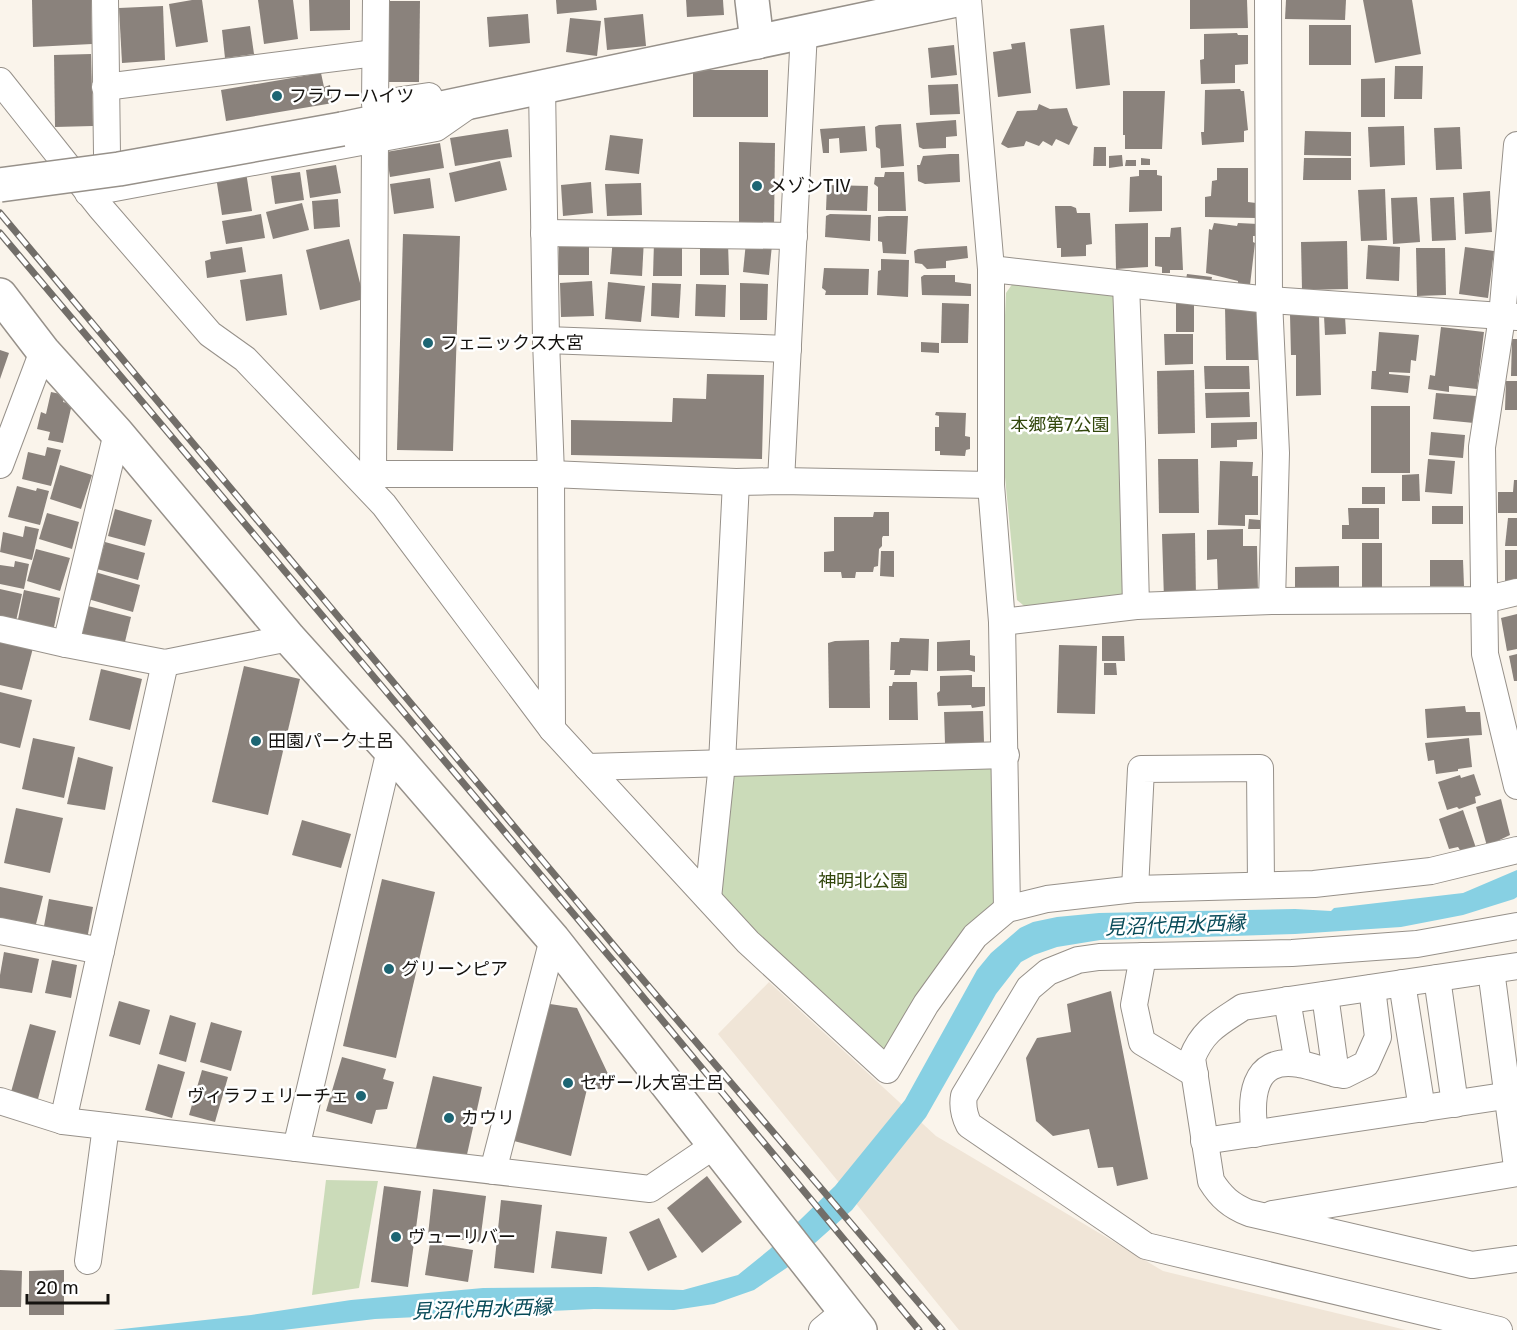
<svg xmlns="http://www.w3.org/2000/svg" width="1517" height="1330" font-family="Rubik,'Noto Sans JP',sans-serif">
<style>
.built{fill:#f0e5d7}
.green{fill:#cbdbb9}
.water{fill:#87d0e3}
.building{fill:#8a827c}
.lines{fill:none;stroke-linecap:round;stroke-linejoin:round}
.street-casing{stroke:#97918a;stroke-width:28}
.secondary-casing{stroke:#97918a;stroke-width:36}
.street{stroke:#fff;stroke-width:26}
.secondary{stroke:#fff;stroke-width:33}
.rail-casing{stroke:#726e69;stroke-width:7}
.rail{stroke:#fff;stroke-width:4.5;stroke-dasharray:14;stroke-linecap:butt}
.secondary-bridge-casing{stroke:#97918a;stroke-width:36;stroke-linecap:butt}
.secondary-bridge{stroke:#fff;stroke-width:33}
.poi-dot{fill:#1d6573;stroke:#fff;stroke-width:2}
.labels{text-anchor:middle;stroke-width:5;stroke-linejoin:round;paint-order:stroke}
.poi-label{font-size:18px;fill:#14120f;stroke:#fff;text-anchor:start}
.park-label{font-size:18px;fill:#32470c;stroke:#fff}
.water-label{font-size:20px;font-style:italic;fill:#074a58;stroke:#fff}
</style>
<rect width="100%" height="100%" fill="#faf4eb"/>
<polygon class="built" points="769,982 936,1136 1163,1271 1406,1330 959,1330 718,1034"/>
<g class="green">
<polygon points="1013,283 1119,295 1124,596 1029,610 1017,600 1000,426 1006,293"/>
<polygon points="1006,755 1007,909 887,1070 708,898 722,763"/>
<polygon points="326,1180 378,1181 359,1288 312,1295"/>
</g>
<polygon class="water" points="1517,870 1517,897 1514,899 1463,915 1401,927 1295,934 1100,940 1057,947 1034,955 1021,962 996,994 926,1117 852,1210 788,1267 754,1290 714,1304 674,1310 594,1309 375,1319 283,1330 113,1330 251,1315 351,1300 483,1288 597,1287 683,1290 738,1275 770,1249 835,1186 905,1100 977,970 991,953 1020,928 1033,922 1057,917 1099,913 1295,909 1331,911 1334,908 1463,893"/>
<g class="building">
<polygon points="32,0 91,0 92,44 33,47"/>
<polygon points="192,0 202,0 208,42 176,47 169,4"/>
<polygon points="258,0 293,0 298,39 264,44"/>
<polygon points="309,0 350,0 350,30 310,31"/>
<polygon points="556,0 596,0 597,10 557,14"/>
<polygon points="686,0 723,0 724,15 687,17"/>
<polygon points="1190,0 1247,0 1248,28 1190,29"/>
<polygon points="1286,0 1346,0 1345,20 1285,19"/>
<polygon points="1363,0 1412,0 1421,54 1375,63"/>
<polygon points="385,1 420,1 419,82 385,82"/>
<polygon points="163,6 165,60 122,63 119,8"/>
<polygon points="528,14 530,43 489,47 487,17"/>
<polygon points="643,14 646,46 607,50 604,18"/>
<polygon points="570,18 601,21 597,56 566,52"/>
<polygon points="1104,25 1110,85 1076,89 1070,29"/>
<rect x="1309" y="25" width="42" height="40"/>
<polygon points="250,26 254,54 225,58 222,30"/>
<polygon points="1237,33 1238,35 1248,35 1248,64 1235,65 1235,83 1201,84 1200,60 1204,59 1204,34"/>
<polygon points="1025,42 1031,93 998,97 993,52 1012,49 1011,44"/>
<polygon points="954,45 957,75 931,78 928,48"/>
<polygon points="91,54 93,126 55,127 54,55"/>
<polygon points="1395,66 1423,66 1422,99 1394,99"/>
<rect x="693" y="70" width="75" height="47"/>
<polygon points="321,73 324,87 330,85 333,103 226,121 221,90"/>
<polygon points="1385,78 1385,117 1361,117 1361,79"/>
<polygon points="958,84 960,114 930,115 928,85"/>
<polygon points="1240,89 1241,91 1244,91 1248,130 1244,131 1244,142 1202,145 1201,132 1204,132 1205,90"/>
<polygon points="1123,91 1165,91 1162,149 1125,149 1125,135 1123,135"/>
<polygon points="1039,104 1050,109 1067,108 1073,125 1078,127 1069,145 1056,139 1052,146 1043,141 1039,146 1026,141 1024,146 1008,148 1001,144 1017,111 1037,110"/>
<polygon points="956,120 957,136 946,137 946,148 923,149 919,147 916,123"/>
<polygon points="901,124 904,166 881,168 880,149 876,147 875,127 879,125"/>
<polygon points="865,126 867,151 840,153 839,138 829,139 829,153 823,153 820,129"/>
<polygon points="1404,126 1405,165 1370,167 1368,127"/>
<polygon points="1460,127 1462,169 1436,170 1434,128"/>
<polygon points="508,129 512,157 455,166 450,138"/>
<polygon points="1305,131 1351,132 1351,156 1304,155"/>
<polygon points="610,135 643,139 639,174 605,170"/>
<polygon points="739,142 775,143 774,229 739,228"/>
<polygon points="440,143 444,168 390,177 386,152"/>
<polygon points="1094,147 1106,147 1106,166 1093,166"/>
<polygon points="950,154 959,154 960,182 925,184 918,181 917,165 920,165 923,156"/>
<polygon points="1122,155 1123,166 1109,168 1109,156"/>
<polygon points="1141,158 1150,159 1150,165 1141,165"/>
<polygon points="1304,158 1351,158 1351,180 1303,180"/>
<polygon points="1126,160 1136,160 1136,166 1125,166"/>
<polygon points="500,161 507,190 455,202 449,173"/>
<polygon points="336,165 341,193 310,198 306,170"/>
<polygon points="1217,168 1248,168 1248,202 1256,203 1256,218 1205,217 1205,197 1211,196 1212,181 1217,180"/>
<polygon points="1139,170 1157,170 1157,175 1162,176 1162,211 1129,212 1130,177 1139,176"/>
<polygon points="246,172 252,211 222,215 216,177"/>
<polygon points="300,172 304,200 275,204 271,176"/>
<polygon points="885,172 904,172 906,211 878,211 878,187 874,184 875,177 884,177"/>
<polygon points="430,178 434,208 394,214 390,184"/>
<polygon points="591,182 593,213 563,216 561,185"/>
<polygon points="641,183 642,215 607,216 605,184"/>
<polygon points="827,185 868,186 867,211 826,210"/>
<polygon points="1385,189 1387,240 1361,241 1358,190"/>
<polygon points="1490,191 1492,232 1465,234 1463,193"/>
<polygon points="1417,197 1420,242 1393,244 1391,198"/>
<polygon points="1454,197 1456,240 1432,241 1430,198"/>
<polygon points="338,199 340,227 314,229 312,201"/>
<polygon points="302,203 309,230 273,239 266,212"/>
<polygon points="1055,206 1071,206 1076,208 1077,213 1090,213 1092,244 1086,245 1086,256 1061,257 1061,248 1057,248"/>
<polygon points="261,214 265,238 226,244 222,221"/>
<polygon points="830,214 871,215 870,241 825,237 826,216"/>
<polygon points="887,216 908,216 906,254 883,253 882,242 878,241 878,217"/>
<polygon points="1148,223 1148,267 1116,269 1115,224"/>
<polygon points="1214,223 1237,226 1238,223 1258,224 1257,236 1253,236 1253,242 1255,243 1250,285 1238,284 1238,281 1206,273 1209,229 1212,230"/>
<polygon points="1181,227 1183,270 1170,270 1170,273 1162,273 1162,267 1155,266 1155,237 1170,237 1171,228"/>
<polygon points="403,234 460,236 453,451 397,450"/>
<polygon points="613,237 644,239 642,276 610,274"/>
<polygon points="349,239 364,299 320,310 306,250"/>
<polygon points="1347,241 1348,289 1302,290 1301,242"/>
<polygon points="559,242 589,243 589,275 558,275"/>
<polygon points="654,242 682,243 682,276 653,276"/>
<polygon points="728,242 729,275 700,275 700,243"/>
<polygon points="746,242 772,245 769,275 743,272"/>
<polygon points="1368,245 1400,247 1399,281 1366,279"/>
<polygon points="967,246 968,258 946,261 946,268 927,269 922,264 915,263 914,251 918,249"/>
<polygon points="242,247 246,272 207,278 205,261 211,259 210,252"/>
<polygon points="1465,247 1494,251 1488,298 1459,294"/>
<polygon points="1416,248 1445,248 1446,295 1417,296"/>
<polygon points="881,259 909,260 908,297 877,295 878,271 881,270"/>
<polygon points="824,268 869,269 868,295 825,295 826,291 822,288"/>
<polygon points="282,274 287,315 246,321 240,280"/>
<polygon points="1187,274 1212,277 1211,282 1186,279"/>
<polygon points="924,275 955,275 955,282 971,284 971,296 922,295 921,277"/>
<polygon points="592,281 594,316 561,317 560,283"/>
<polygon points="608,282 645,286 641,322 605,319"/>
<polygon points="652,283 681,284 679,318 651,316"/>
<polygon points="740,283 768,284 767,320 740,320"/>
<polygon points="696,284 726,285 725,317 695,316"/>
<rect x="1176" y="300" width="18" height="32"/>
<polygon points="942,303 969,304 968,343 941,343"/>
<polygon points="1259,305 1259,360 1226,360 1225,306"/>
<polygon points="1290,315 1319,315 1321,395 1296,396 1296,355 1291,355"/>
<polygon points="1324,316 1345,316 1346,334 1325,335"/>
<polygon points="1441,327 1484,332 1477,389 1449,386 1449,392 1428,389 1430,375 1435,376"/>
<polygon points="1379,332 1419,335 1416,361 1411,360 1410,373 1389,372 1389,374 1410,376 1408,393 1371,389 1372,371 1376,371"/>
<polygon points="1164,334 1193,334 1193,364 1165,365"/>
<polygon points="1512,339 1517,339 1517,376 1511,376"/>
<polygon points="921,342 939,343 939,353 921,352"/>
<polygon points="0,350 9,353 0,379"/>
<polygon points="1204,366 1249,366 1250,389 1205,389"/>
<polygon points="1194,370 1195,433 1158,434 1157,371"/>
<polygon points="707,374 764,375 762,459 571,455 571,420 672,422 673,398 706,399"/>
<polygon points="1506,381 1517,381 1517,410 1505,410"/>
<polygon points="51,392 65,395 63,402 72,404 63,443 48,440 50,432 37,429 41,412 46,414"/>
<polygon points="1249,392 1250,417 1206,418 1205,393"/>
<polygon points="1436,393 1476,396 1474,423 1433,419"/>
<rect x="1371" y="406" width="39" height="67"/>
<polygon points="936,412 966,413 965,436 970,437 970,449 966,450 965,456 940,455 940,451 935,451 935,427 939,427 939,416 935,415"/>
<polygon points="1257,422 1257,439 1237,440 1237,447 1211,448 1211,423"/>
<polygon points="1431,432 1465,435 1463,458 1429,455"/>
<polygon points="47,447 61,450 51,486 22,479 28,452 45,456"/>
<polygon points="1158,459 1198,459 1199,513 1159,513"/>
<polygon points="1428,459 1455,461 1452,494 1425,492"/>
<polygon points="1220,461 1253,462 1252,476 1258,476 1258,515 1245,515 1245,526 1218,525"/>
<polygon points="60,465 92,475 81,509 50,499"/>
<polygon points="1419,474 1420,501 1402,501 1402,475"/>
<polygon points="1514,480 1517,480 1517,513 1498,513 1498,492 1513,492"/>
<polygon points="17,486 36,491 37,488 49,491 40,525 8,517"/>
<rect x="1362" y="487" width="23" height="17"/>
<rect x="1432" y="506" width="31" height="18"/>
<polygon points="1348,508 1379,508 1379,539 1342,539 1342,525 1349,525"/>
<polygon points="115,509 152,520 145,546 108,536"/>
<polygon points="874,512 889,512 889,536 883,536 882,538 882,546 879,549 878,566 874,567 873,572 856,572 855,578 842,578 841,572 824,572 824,552 834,551 834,517 873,517"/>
<polygon points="47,513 79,522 72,549 39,539"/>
<polygon points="1508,518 1517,518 1517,546 1505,546"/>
<polygon points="1249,519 1260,520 1260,529 1248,529"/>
<polygon points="25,526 39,529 32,560 0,552 3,532 23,537"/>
<polygon points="1243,529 1243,546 1257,546 1258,592 1218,593 1217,559 1207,560 1207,530"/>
<polygon points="1195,533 1196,599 1164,600 1162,534"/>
<polygon points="105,542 145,553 138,580 97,569"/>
<polygon points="1362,543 1382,543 1382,591 1362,592"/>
<polygon points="36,549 70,558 60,591 27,581"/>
<rect x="1505" y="550" width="12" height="31"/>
<polygon points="881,551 894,551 894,577 880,576"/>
<polygon points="1430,560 1463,560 1464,586 1430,586"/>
<polygon points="15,561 29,564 24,589 0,584 0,565 14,567"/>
<polygon points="1339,566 1339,592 1295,592 1295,567"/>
<polygon points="95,572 140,585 133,612 88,599"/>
<polygon points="0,589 22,594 16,621 0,618"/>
<polygon points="24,590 60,598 53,632 17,624"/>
<polygon points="88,606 131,617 124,646 80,634"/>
<polygon points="1517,614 1517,649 1507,651 1501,618"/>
<polygon points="1102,636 1124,636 1125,661 1102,661"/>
<polygon points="900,638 929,639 928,671 911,670 910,675 894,675 895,670 890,670 891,642 899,642"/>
<polygon points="0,639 33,648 22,690 0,685"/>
<polygon points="869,640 870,708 829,708 828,643 835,641"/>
<polygon points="970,640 970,655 975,656 975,672 968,670 937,671 937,642"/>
<polygon points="1059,645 1097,646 1095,714 1057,713"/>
<polygon points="1517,654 1517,681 1514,681 1509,656"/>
<polygon points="1104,663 1116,663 1117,675 1104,675"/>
<polygon points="244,666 300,679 268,815 212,802"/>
<polygon points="101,669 142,679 130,730 89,720"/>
<polygon points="972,675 972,687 985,687 985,706 972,708 971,705 938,706 937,693 940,691 940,676"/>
<polygon points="893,682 917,682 918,720 889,720 889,686 892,686"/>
<polygon points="0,692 32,700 20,748 0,743"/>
<polygon points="1465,706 1466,712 1480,712 1482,735 1427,738 1425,709"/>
<polygon points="983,711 984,743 945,744 944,712"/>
<polygon points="33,738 75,747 64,798 22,789"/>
<polygon points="1469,738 1472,767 1458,769 1458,771 1436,774 1434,760 1428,761 1425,743"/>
<polygon points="78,757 113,767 105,810 67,804"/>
<polygon points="1474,774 1481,795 1475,797 1476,803 1459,809 1457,807 1447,810 1438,782 1460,775 1461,778"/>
<polygon points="1501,799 1510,835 1487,846 1476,807"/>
<polygon points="16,808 63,818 50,873 4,863"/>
<polygon points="1463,810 1476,848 1462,853 1458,847 1449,849 1439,819"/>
<polygon points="302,820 351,834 341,868 292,855"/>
<polygon points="382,879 435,892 396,1058 343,1046"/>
<polygon points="0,887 43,896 34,932 0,925"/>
<polygon points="49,899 93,907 86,945 42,937"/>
<polygon points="4,952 39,959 32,993 0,988 0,975"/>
<polygon points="52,960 77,965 71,998 45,993"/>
<polygon points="1111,991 1148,1179 1117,1186 1113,1167 1098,1168 1089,1129 1053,1136 1036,1121 1026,1058 1037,1038 1071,1032 1067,1004"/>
<polygon points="119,1001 150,1010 140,1045 109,1036"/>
<polygon points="550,1004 577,1008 609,1076 605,1089 587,1089 571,1156 514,1141"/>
<polygon points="170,1015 196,1023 186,1062 159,1054"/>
<polygon points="211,1022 242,1031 231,1071 200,1062"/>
<polygon points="30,1024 56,1031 38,1099 11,1092"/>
<polygon points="342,1057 386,1069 383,1079 394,1082 387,1109 376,1110 372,1124 326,1111"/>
<polygon points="158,1064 185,1072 172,1118 145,1110"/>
<polygon points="202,1070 228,1077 215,1122 189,1115"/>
<polygon points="433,1076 482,1087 466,1159 416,1148"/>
<polygon points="707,1176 742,1222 702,1253 667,1208"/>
<polygon points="384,1186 421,1191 408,1287 371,1282"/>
<polygon points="433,1189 486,1196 480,1242 428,1235"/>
<polygon points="501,1200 542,1205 534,1273 494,1268"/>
<polygon points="659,1218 677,1257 648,1271 629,1232"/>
<polygon points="556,1231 607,1237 602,1274 551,1268"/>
<polygon points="430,1243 473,1250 468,1282 425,1275"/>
<polygon points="0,1270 22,1271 21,1307 0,1307"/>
<polygon points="64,1270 64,1315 29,1315 29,1271"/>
</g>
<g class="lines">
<g class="street-casing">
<g id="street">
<polyline points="105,0 107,154"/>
<polyline points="376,0 375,104 429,96"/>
<polyline points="968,0 991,269 991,485 1002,622 1007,909"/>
<polyline points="1268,0 1269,300 1276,453 1272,601"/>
<polyline points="0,81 100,207 210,334 245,359 384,505 552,729 748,942 887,1070 926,1004 975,936 1007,909 1047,899 1135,889 1314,884 1431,871 1517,850"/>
<polyline points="542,86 546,340 551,474 552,729"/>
<polyline points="105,87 375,53"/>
<polyline points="1517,145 1502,317 1482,447 1485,654 1517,786"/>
<polyline points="88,193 436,128 469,105"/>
<polyline points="544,233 794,236"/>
<polyline points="991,269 1269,300 1517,317"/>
<polyline points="1126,284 1132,443 1136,606"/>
<polyline points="546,340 788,349"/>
<polyline points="0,465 43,351"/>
<polyline points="373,474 375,140"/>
<polyline points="359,478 373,474 551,474 736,482 781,481 991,485"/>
<polyline points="781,481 804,31"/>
<polyline points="1002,622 1136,606 1272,601 1484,600 1517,592"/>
<polyline points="0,629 66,644 165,663 289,638"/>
<polyline points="66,644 117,433"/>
<polyline points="587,767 1006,755"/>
<polyline points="1135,889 1141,769 1260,768 1261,885"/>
<polyline points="708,898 722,763 736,482"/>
<polyline points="0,931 101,951"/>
<polyline points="1143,956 1134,1005 1142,1042 1195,1074"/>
<path d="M 1517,966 L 1243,1007 C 1219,1023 1203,1030 1192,1058 L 1211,1181 C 1221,1197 1231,1206 1249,1213 L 1472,1265 L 1517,1259"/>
<polyline points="1491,970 1517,1167"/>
<polyline points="1437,978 1455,1104"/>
<polyline points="1402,983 1422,1109"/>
<polyline points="1325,995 1336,1074"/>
<polyline points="1287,1000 1298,1063"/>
<polyline points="0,1101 63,1121 650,1189 715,1145"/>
<polyline points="63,1121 165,663"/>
<path d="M 1255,1134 C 1250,1100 1251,1056 1299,1064 C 1314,1066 1328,1073 1344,1075 L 1366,1064 L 1378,1037 L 1372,988"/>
<polyline points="1204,1141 1517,1094"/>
<polyline points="296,1148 390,750"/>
<polyline points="493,1171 553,939"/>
<polyline points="1272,1214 1517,1173"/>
<polyline points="88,1261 106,1126"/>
<polyline points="822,1330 845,1311"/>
<path d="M 1499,1330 L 1146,1246 L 969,1125 C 964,1115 962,1107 964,1096 L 1029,988 L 1048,972 L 1078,960 L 1099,957 L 1292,953 L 1417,944 L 1517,926"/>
</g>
</g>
<g class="secondary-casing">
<g id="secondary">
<polyline points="752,0 757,42"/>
<polyline points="342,129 956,0"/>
<polyline points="0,295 43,351 117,433 289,638 390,750 553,939 860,1330"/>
</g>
</g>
<use href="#street" class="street"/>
<use href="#secondary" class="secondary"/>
<g class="rail-casing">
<g id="rail">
<polyline points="0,213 621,954 942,1330"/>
<polyline points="0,233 614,962 919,1330"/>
</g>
</g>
<use href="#rail" class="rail"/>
<g class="secondary-bridge-casing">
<polyline id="secondary-bridge" points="0,185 119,169 342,129"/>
</g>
<use href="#secondary-bridge" class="secondary-bridge"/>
</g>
<g class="poi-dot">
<circle cx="277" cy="96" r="6"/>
<circle cx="757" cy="186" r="6"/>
<circle cx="428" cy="343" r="6"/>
<circle cx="256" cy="741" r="6"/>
<circle cx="389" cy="969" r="6"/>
<circle cx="568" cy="1083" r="6"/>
<circle cx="361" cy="1096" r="6"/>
<circle cx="449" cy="1118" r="6"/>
<circle cx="396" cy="1237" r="6"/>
</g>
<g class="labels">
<g class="poi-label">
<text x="289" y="102">フラワーハイツ</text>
<text x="769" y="192">メゾンTⅣ</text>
<text x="440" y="349">フェニックス大宮</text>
<text x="268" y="747">田園パーク土呂</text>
<text x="401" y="975">グリーンピア</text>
<text x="580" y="1089">セザール大宮土呂</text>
<text x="349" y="1102" text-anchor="end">ヴィラフェリーチェ</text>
<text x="461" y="1124">カウリ</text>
<text x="408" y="1243">ヴューリバー</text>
</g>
<g class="park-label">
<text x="1060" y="431">本郷第7公園</text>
<text x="863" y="887">神明北公園</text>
</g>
<g class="water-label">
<text transform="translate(1175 925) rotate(-2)" y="7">見沼代用水西縁</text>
<text transform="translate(482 1309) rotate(-2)" y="7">見沼代用水西縁</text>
</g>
</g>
<path d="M27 1294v9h81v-9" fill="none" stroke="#14120f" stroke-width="3"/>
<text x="36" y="1294" font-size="18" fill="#14120f" stroke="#ffffff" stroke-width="4.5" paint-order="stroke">20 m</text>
</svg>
